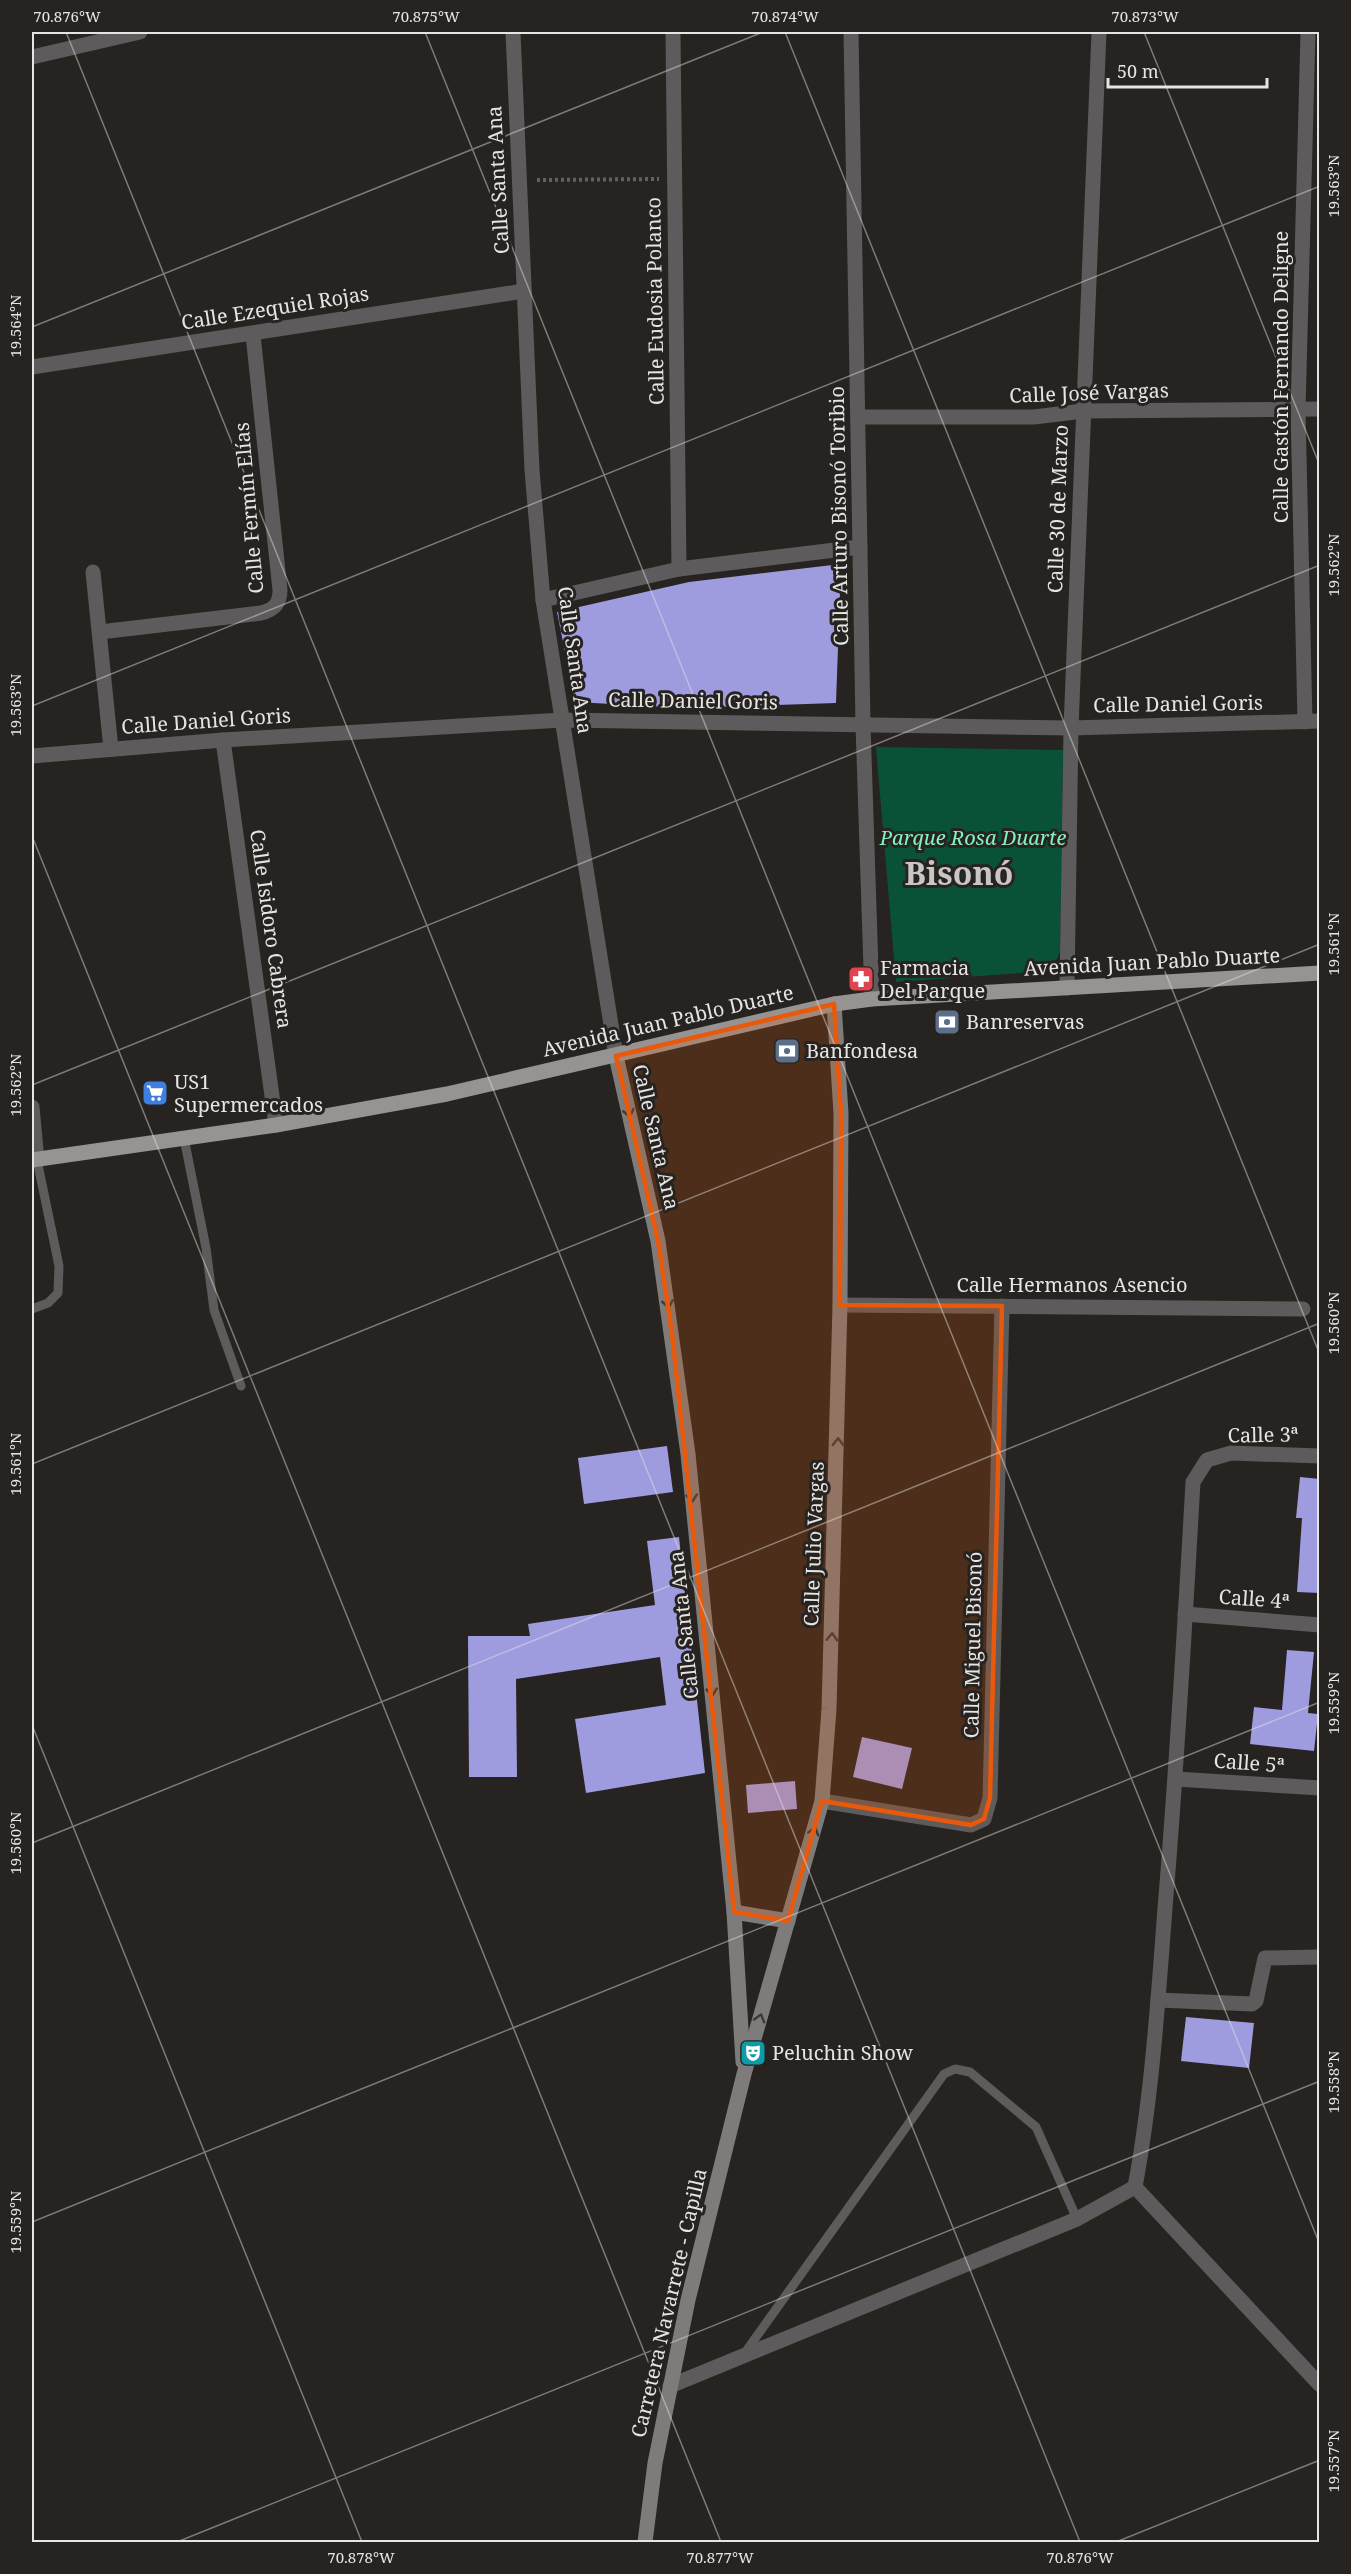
<svg xmlns="http://www.w3.org/2000/svg" width="1351" height="2574" font-family="'Noto Serif',serif">
<style>
.green{fill:#095237}
.building{fill:#9e9cdf}
.lines{fill:none;stroke-linecap:round;stroke-linejoin:round}
.path{stroke:#63615e;stroke-width:4;stroke-dasharray:3 3;stroke-linecap:butt}
.service{stroke:#5d5b5b;stroke-width:9}
.minor{stroke:#5d5b5b;stroke-width:15}
.tertiary{stroke:#5d5b5b;stroke-width:15}
.secondary{stroke:#7e7b7b;stroke-width:15}
.primary{stroke:#979393;stroke-width:15}
.oneway{stroke:#3c3937}
.marked{fill:#e8590c;fill-opacity:0.2;stroke:#e8590c;stroke-width:4.5;stroke-linejoin:round}
.ticks{fill:none;stroke:#e7e5e3;stroke-width:1.5;stroke-opacity:0.45}
.labels{text-anchor:middle;stroke-width:6;stroke-linejoin:round;paint-order:stroke}
.street-label{font-size:20px;fill:#e7e5e3;stroke:#262320}
.park-label{font-size:20px;font-style:italic;fill:#84f3c0;stroke:#262320}
.poi-label{font-size:20px;fill:#e7e5e3;stroke:#262320;text-anchor:start}
.town-label{font-size:32px;font-weight:bold;fill:#cac6c3;stroke:#262320}
.neatline{fill:none;stroke:#e7e5e3;stroke-width:2}
.ticks-label{font-size:15px;text-anchor:middle;fill:#e7e5e3}
</style>
<rect width="100%" height="100%" fill="#262320"/>
<polygon class="green" points="876,747 1063,750 1060,952 1051,971 896,982"/>
<g class="building">
<polygon points="841,564 836,703 686,708 575,702 557,612 689,582"/>
<polygon points="667,1446 673,1492 584,1504 578,1458"/>
<polygon points="1300,1477 1320,1479 1320,1593 1297,1592 1302,1518 1296,1518"/>
<polygon points="679,1537 705,1773 586,1793 575,1719 666,1705 660,1657 516,1679 517,1777 469,1777 468,1636 530,1636 528,1624 655,1605 647,1541"/>
<polygon points="1287,1650 1314,1652 1308,1713 1318,1714 1314,1751 1250,1744 1254,1707 1282,1710"/>
<polygon points="862,1737 912,1748 902,1789 853,1777"/>
<polygon points="795,1781 797,1809 748,1813 746,1785"/>
<polygon points="1186,2017 1254,2023 1249,2068 1181,2061"/>
</g>
<g class="lines">
<polyline class="path" points="537,180 659,179"/>
<g class="service">
<polyline points="184,1138 206,1248 214,1310 241,1386"/>
<polyline points="32,1309 48,1303 58,1293 59,1266 37,1160"/>
<polyline points="744,2354 944,2074 955,2069 970,2072 1036,2127 1077,2219"/>
</g>
<g class="minor">
<polyline points="513,32 532,470 543,600 616,1056"/>
<polyline points="673,32 679,569"/>
<polyline points="32,57 140,32"/>
<path d="M 32,367 C 196,343 360,315 524,291"/>
<polyline points="859,417 1034,417 1083,411 1320,409"/>
<polyline points="93,572 111,749"/>
<polyline points="543,600 679,569 860,547"/>
<path d="M 100,632 L 261,613 C 274,610 280,604 280,590 L 253,335"/>
<polyline points="1305,722 1298,410 1308,32"/>
<polyline points="223,740 276,1125"/>
<polyline points="32,756 223,740 562,720 1071,728 1320,721"/>
<polyline points="1067,988 1071,728 1099,32"/>
<polyline points="32,1107 37,1160"/>
<polyline points="840,1305 1303,1309"/>
<polyline points="1185,1614 1320,1625"/>
<polyline points="1176,1779 1320,1788"/>
<polyline points="822,1801 971,1825 984,1819 990,1798 1002,1306"/>
<polyline points="1158,2000 1252,2004 1256,2001 1265,1958 1320,1957"/>
<polyline points="1135,2187 1320,2385"/>
<path d="M 670,2386 L 1077,2219 L 1135,2187 C 1152,2095 1158,2001 1165,1908 C 1177,1766 1185,1624 1193,1482 L 1207,1460 L 1231,1453 L 1320,1456"/>
</g>
<polyline class="tertiary" points="851,32 863,725 872,999"/>
<g class="secondary">
<polyline points="616,1056 658,1241 688,1454 734,1912 743,2062"/>
<polyline points="734,1912 788,1921"/>
<polyline points="645,2542 655,2463 688,2300 744,2074 822,1801 829,1709 840,1305 841,1113 834,1004"/>
</g>
<polyline class="primary" points="32,1160 276,1125 447,1094 834,1004 872,999 1320,973"/>
</g>
<defs><path id="oneway-chevron" d="M-2-3.5L2.5 0L-2 3.5" fill="none" stroke-width="1.6" stroke-linecap="round" stroke-linejoin="round" transform="scale(1.5)"/></defs>
<g class="oneway">
<use href="#oneway-chevron" transform="translate(629 1113) rotate(77)"/>
<use href="#oneway-chevron" transform="translate(668 1304) rotate(81)"/>
<use href="#oneway-chevron" transform="translate(838 1442) rotate(-89)"/>
<use href="#oneway-chevron" transform="translate(692 1498) rotate(84)"/>
<use href="#oneway-chevron" transform="translate(832 1637) rotate(-88)"/>
<use href="#oneway-chevron" transform="translate(712 1692) rotate(84)"/>
<use href="#oneway-chevron" transform="translate(814 1831) rotate(-74)"/>
<use href="#oneway-chevron" transform="translate(760 2018) rotate(-74)"/>
</g>
<path class="marked" d="M 834,1004 L 841,1113 L 840,1305 L 1002,1306 L 990,1798 L 984,1819 L 971,1825 L 822,1801 L 788,1921 L 734,1912 L 672,1334 L 658,1241 L 616,1056 Z"/>
<path class="ticks" d="M 66,32 L 1080,2542M 425,32 L 1320,2245M 785,32 L 1320,1355M 1144,32 L 1320,466M 32,327 L 763,32M 32,706 L 1320,186M 32,836 L 721,2542M 32,1085 L 1320,565M 32,1464 L 1320,944M 32,1725 L 362,2542M 32,1843 L 1320,1323M 32,2222 L 1320,1702M 177,2542 L 1320,2081M 1116,2542 L 1320,2460"/>
<defs>
<g id="pharmacy-square" transform="scale(1.35)"><rect x="-9" y="-9" width="18" height="18" rx="4" fill="#e0444e" stroke="#262320"/><path d="M-2-6h4v4h4v4h-4v4h-4v-4h-4v-4h4Z" fill="#fff"/></g>
<g id="bank-square" transform="scale(1.35)"><rect x="-9" y="-9" width="18" height="18" rx="4" fill="#5c6f8a" stroke="#262320"/><path d="M-6-4H6V4H-6ZM0-2.3a2.3 2.3 0 1 0 0 4.6a2.3 2.3 0 1 0 0-4.6Z" fill="#fff"/></g>
<g id="supermarket-square" transform="scale(1.35)"><rect x="-9" y="-9" width="18" height="18" rx="4" fill="#3f7fe0" stroke="#262320"/><path d="M-6-5.5h2.5l.6 2H6L4.5 2H-2.5L-4.4-4H-6ZM-1.5 3.2a1.3 1.3 0 1 0 .1 0ZM3 3.2a1.3 1.3 0 1 0 .1 0Z" fill="#fff"/></g>
<g id="theatre-square" transform="scale(1.35)"><rect x="-9" y="-9" width="18" height="18" rx="4" fill="#0f9aa8" stroke="#262320"/><path d="M-5-5.5Q0-4 5-5.5V0Q5 5 0 6Q-5 5-5 0ZM-3.3-2.5H-1v1.5H-3.3ZM1-2.5H3.3v1.5H1ZM-2.8 1Q0 5.5 2.8 1Z" fill="#fff"/></g>
</defs>
<g fill-rule="evenodd">
<use href="#pharmacy-square" x="861" y="979"/>
<use href="#bank-square" x="947" y="1022"/>
<use href="#bank-square" x="787" y="1051"/>
<use href="#supermarket-square" x="155" y="1093"/>
<use href="#theatre-square" x="753" y="2053"/>
</g>
<g class="labels">
<g class="street-label">
<text transform="translate(498 180) rotate(-93)" y="7">Calle Santa Ana</text>
<text transform="translate(655 301) rotate(-91)" y="7">Calle Eudosia Polanco</text>
<text transform="translate(275 308) rotate(-9)" y="7">Calle Ezequiel Rojas</text>
<text transform="translate(1281 377) rotate(-90)" y="7">Calle Gastón Fernando Deligne</text>
<text transform="translate(1089 393) rotate(-2)" y="7">Calle José Vargas</text>
<text transform="translate(249 508) rotate(-95)" y="7">Calle Fermín Elías</text>
<text transform="translate(1058 509) rotate(-88)" y="7">Calle 30 de Marzo</text>
<text transform="translate(839 516) rotate(-91)" y="7">Calle Arturo Bisonó Toribio</text>
<text transform="translate(575 660) rotate(82)" y="7">Calle Santa Ana</text>
<text transform="translate(693 701) rotate(1)" y="7">Calle Daniel Goris</text>
<text transform="translate(1178 704) rotate(-1)" y="7">Calle Daniel Goris</text>
<text transform="translate(206 721) rotate(-4)" y="7">Calle Daniel Goris</text>
<text transform="translate(271 929) rotate(82)" y="7">Calle Isidoro Cabrera</text>
<text transform="translate(1152 962) rotate(-3)" y="7">Avenida Juan Pablo Duarte</text>
<text transform="translate(668 1021) rotate(-13)" y="7">Avenida Juan Pablo Duarte</text>
<text transform="translate(656 1137) rotate(77)" y="7">Calle Santa Ana</text>
<text x="1072" y="1292">Calle Hermanos Asencio</text>
<text transform="translate(1263 1435) rotate(-1)" y="7">Calle 3ª</text>
<text transform="translate(814 1544) rotate(-88)" y="7">Calle Julio Vargas</text>
<text transform="translate(1254 1599) rotate(4)" y="7">Calle 4ª</text>
<text transform="translate(684 1625) rotate(-96)" y="7">Calle Santa Ana</text>
<text transform="translate(973 1645) rotate(-89)" y="7">Calle Miguel Bisonó</text>
<text transform="translate(1249 1763) rotate(4)" y="7">Calle 5ª</text>
<text transform="translate(669 2303) rotate(-77)" y="7">Carretera Navarrete - Capilla</text>
</g>
<g class="park-label">
<text x="973" y="845">Parque Rosa Duarte</text>
</g>
<g class="poi-label">
<text x="880" y="975">Farmacia<tspan x="880" dy="23">Del Parque</tspan></text>
<text x="966" y="1029">Banreservas</text>
<text x="806" y="1058">Banfondesa</text>
<text x="174" y="1089">US1<tspan x="174" dy="23">Supermercados</tspan></text>
<text x="772" y="2060">Peluchin Show</text>
</g>
<g class="town-label">
<text x="959" y="885">Bisonó</text>
</g>
</g>
<rect width="1351" height="2574" fill="none" stroke="#262320" stroke-width="66"/>
<path d="M1108 78v9h159v-9" fill="none" stroke="#e7e5e3" stroke-width="3"/>
<text x="1117" y="78" font-size="18" fill="#e7e5e3" stroke="#262320" stroke-width="4.5" paint-order="stroke">50 m</text>
<rect x="33" y="33" width="1285" height="2508" class="neatline"/>
<g class="ticks-label">
<text x="67" y="22">70.876°W</text>
<text x="426" y="22">70.875°W</text>
<text x="785" y="22">70.874°W</text>
<text x="1145" y="22">70.873°W</text>
<text transform="translate(1334 186) rotate(-90)" y="5">19.563°N</text>
<text transform="translate(16 326) rotate(-90)" y="5">19.564°N</text>
<text transform="translate(1334 565) rotate(-90)" y="5">19.562°N</text>
<text transform="translate(16 705) rotate(-90)" y="5">19.563°N</text>
<text transform="translate(1334 944) rotate(-90)" y="5">19.561°N</text>
<text transform="translate(16 1085) rotate(-90)" y="5">19.562°N</text>
<text transform="translate(1334 1323) rotate(-90)" y="5">19.560°N</text>
<text transform="translate(16 1464) rotate(-90)" y="5">19.561°N</text>
<text transform="translate(1334 1703) rotate(-90)" y="5">19.559°N</text>
<text transform="translate(16 1843) rotate(-90)" y="5">19.560°N</text>
<text transform="translate(1334 2082) rotate(-90)" y="5">19.558°N</text>
<text transform="translate(16 2222) rotate(-90)" y="5">19.559°N</text>
<text transform="translate(1334 2461) rotate(-90)" y="5">19.557°N</text>
<text x="361" y="2563">70.878°W</text>
<text x="720" y="2563">70.877°W</text>
<text x="1080" y="2563">70.876°W</text>
</g>
</svg>
